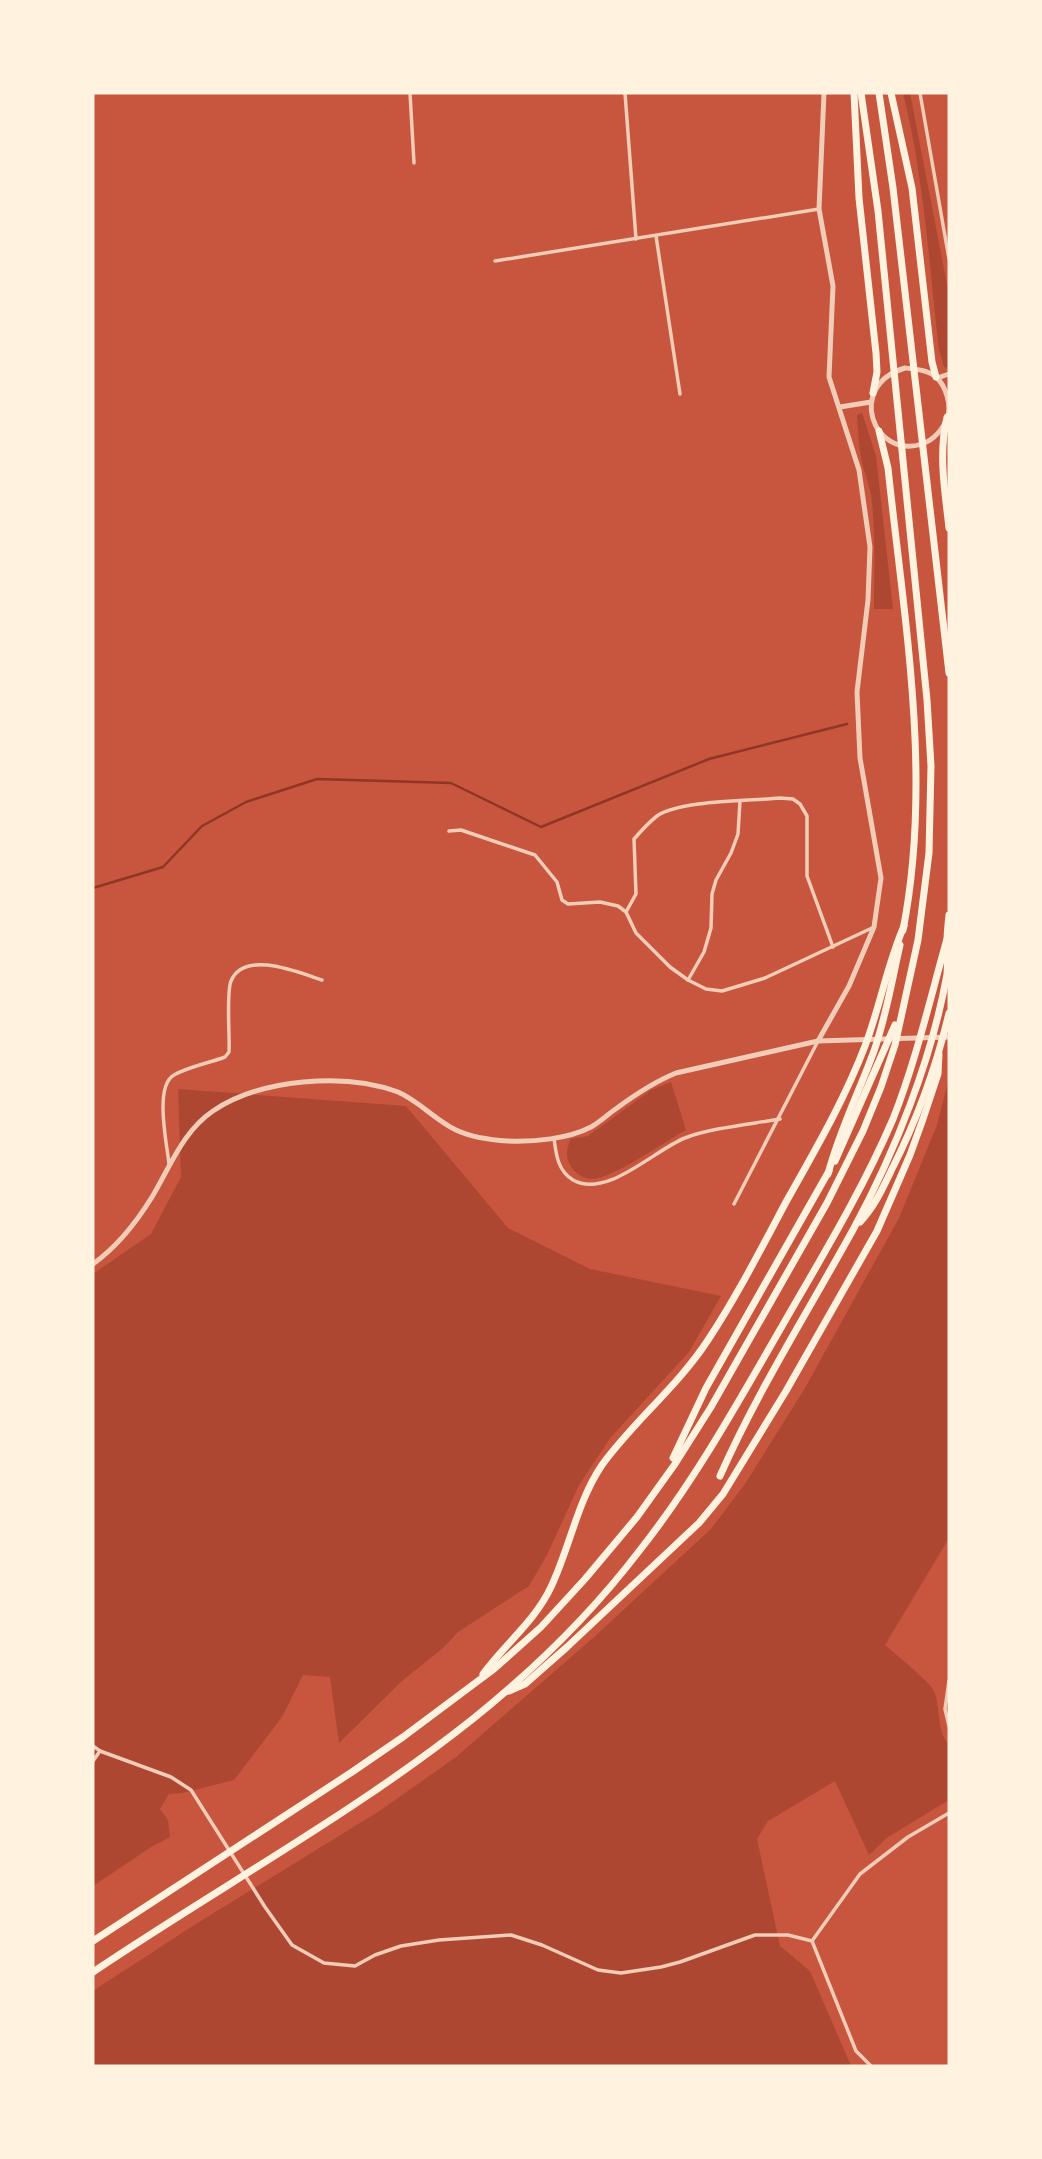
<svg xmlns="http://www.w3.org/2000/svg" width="1042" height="2159" font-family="Lato,sans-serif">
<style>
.green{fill:#ae4732}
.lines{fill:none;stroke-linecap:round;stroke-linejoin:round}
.stream{stroke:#8f3625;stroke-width:2.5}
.minor{stroke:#f1ccb7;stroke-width:3.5}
.tertiary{stroke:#f1ccb7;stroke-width:5}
.motorway{stroke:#fff3e0;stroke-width:7}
</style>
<rect width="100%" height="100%" fill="#c8553d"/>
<g class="green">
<path d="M 903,93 L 910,93 L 949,295 L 949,368 L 944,367 L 939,350 C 929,264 924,176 903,93 Z"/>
<path d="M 862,413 L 876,456 L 893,609 L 874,609 C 874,571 876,533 871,495 C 869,484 865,474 862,463 C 859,448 858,431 857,415 Z"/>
<path d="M 949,1079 L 949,1538 L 885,1645 C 895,1654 929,1681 934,1691 C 941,1708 936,1731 949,1745 L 949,1800 L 888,1837 L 869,1855 L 835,1781 L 768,1821 L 757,1839 L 780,1946 L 810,1971 L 851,2066 L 93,2066 L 93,1991 L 191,1927 L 381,1810 L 456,1757 L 593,1638 L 711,1529 L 745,1484 L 805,1388 L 899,1218 L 937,1125 Z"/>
<path d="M 671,1082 L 686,1130 C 666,1141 613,1178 593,1179 C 584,1179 574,1173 570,1165 C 565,1157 567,1146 571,1139 L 588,1136 L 651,1090 Z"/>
<polygon points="178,1089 406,1106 508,1228 590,1269 721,1296 689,1352 611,1437 579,1485 547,1555 529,1586 458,1632 442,1649 403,1680 339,1743 330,1677 303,1675 282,1717 234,1780 182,1793 169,1794 160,1809 168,1820 170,1837 151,1847 93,1886 93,1274 151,1234 181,1177"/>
</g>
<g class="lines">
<polyline class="stream" points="93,888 163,867 202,826 246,802 317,779 451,783 541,827 709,759 847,724"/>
<g class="minor">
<polyline points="410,93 414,163"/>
<polyline points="625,93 636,239"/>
<polyline points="920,93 949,259"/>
<polyline points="656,236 680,394"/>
<polyline points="495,261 819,209"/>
<polyline points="449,831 461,830 535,855 557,882 562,900 568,904 600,902 618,906 626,912 636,933 670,967 688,980 706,989 722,991 765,978 872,928"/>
<path d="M 626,912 L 636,894 L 634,839 C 641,831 648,823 657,816 C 679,800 750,801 780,798 L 793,799 L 800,804 L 807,816 L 807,876 L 833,947"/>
<polyline points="688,980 704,952 711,928 712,894 716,880 731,853 738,834 740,801"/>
<path d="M 554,1138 C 556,1155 558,1171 573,1180 C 607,1199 654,1150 685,1138 C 710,1128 752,1124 780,1119"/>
<path d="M 169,1164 C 167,1144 154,1086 174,1075 C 188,1067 209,1063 225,1057 L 229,1052 C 230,1036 226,994 231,981 C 244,949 300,973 322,980"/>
<polyline points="734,1204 818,1041"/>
<polyline points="949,1681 945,1709 949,1726"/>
<polyline points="93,1746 100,1751 93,1761"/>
<polyline points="100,1751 171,1777 191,1790 265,1907 292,1945 324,1963 355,1966 375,1955 401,1946 439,1940 511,1935 542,1945 598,1970 621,1973 661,1967 680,1962 755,1935 788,1935 812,1941"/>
<polyline points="871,2066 856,2051 812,1941 860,1874 908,1837 949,1813"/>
</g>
<g class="tertiary">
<path d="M 905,368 C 915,369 928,370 936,377 C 946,386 952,406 947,418 C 943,429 934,440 922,444 C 874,460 845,386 905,368 Z"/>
<polyline points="937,378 949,374"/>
<polyline points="840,407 871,402"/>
<polyline points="818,1041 849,986 874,927 881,878 860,758 857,692 868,600 870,547 859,470 829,377 833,286 819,209 824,93"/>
<path d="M 93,1264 C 118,1246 136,1223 152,1197 C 170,1167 183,1131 213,1111 C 260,1079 345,1072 398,1092 C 419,1101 435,1120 456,1130 C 471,1137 491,1140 508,1141 C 534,1142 568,1139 591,1127 C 600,1122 608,1114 617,1108 C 636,1094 654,1082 676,1073 L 818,1041 L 949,1037"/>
</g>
<g class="motorway">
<polyline points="854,93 859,198 876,353 877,372 873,393"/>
<polyline points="879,93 893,188 949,673"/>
<polyline points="891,93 912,188 932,362 936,377"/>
<path d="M 947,417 C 938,454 945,491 949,528"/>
<path d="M 879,431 L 888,468 C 904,620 933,777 903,930"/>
<polyline points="835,1161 895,1025"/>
<path d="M 828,1174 C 839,1132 859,1092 874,1051 C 886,1017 892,980 900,945"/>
<path d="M 860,1222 C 874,1207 882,1190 891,1171 C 917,1120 936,1068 949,1013"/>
<polyline points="673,1458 706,1388 829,1171"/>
<path d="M 720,1476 C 758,1390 809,1310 854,1228 C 895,1152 932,1059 947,974 C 948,963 947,952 947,942 C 947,933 948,924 949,915"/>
<path d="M 483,1674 C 505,1644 535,1621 551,1587 C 570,1547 577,1502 602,1465 C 634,1421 678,1386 708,1340 C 737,1296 761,1249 786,1202 C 814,1152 844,1101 865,1046 C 880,1007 887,965 904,926"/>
<polyline points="509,1691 525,1684 567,1647 699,1523 723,1494 786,1391 877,1231 910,1155 923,1119 938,1074 939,1054"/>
<polyline points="93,1941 352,1772 403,1737 494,1669 541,1627 585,1579 637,1517 675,1464 711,1407 827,1203 863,1131 881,1087 895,1045 918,940 929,853 931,766 927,700 878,211 861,93"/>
<path d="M 93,1972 C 219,1887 355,1813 474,1718 C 536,1668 592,1613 640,1550 C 696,1479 740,1399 785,1321 C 823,1255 863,1189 893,1119 C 916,1061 930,999 947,939"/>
</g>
</g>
<rect width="1042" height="2159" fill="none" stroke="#fff3e0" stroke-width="189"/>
</svg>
